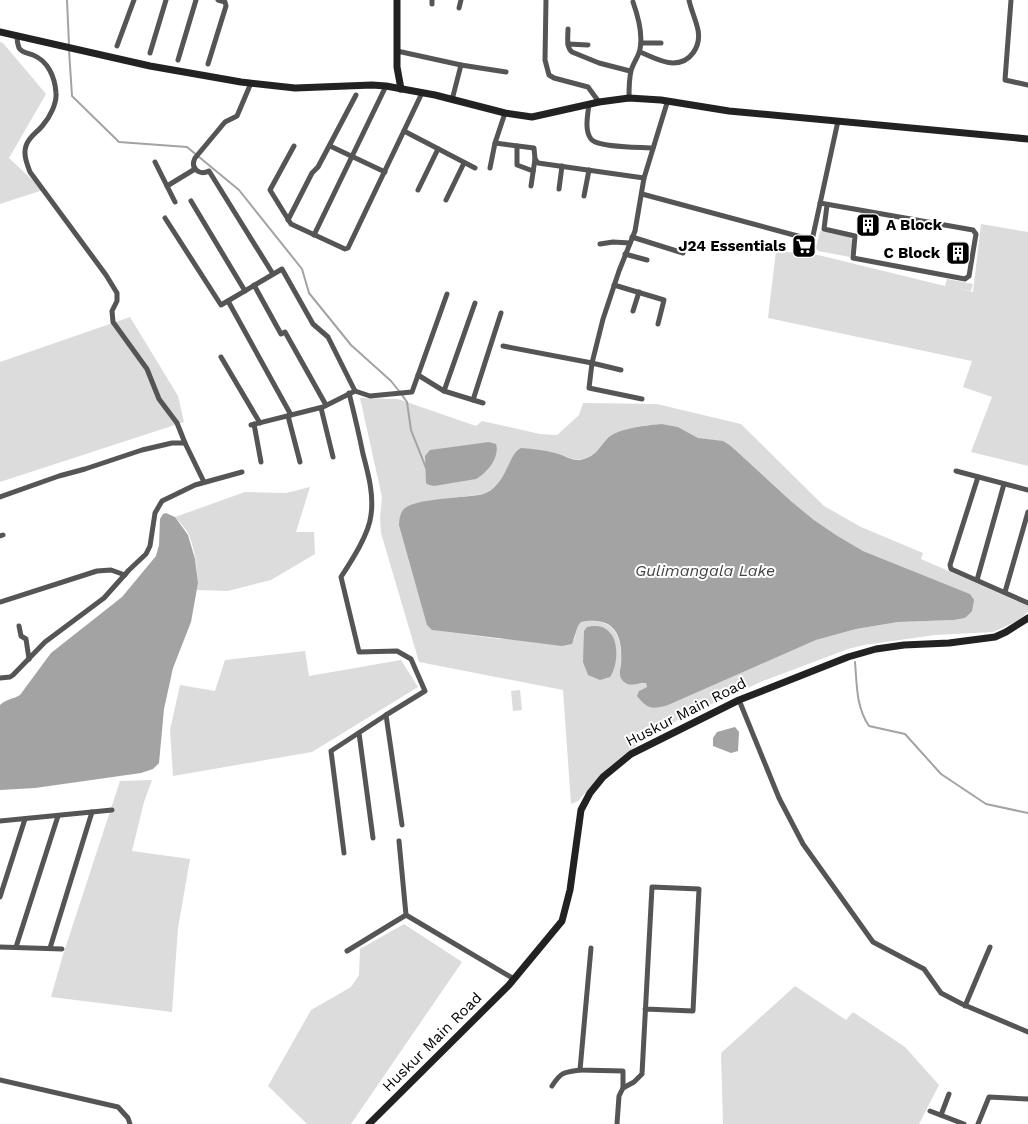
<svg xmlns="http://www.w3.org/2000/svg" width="1028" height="1124" font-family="'Work Sans',sans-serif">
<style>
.green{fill:#dcdcdc;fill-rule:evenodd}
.water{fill:#a3a3a3}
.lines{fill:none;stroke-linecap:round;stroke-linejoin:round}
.stream{stroke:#a3a3a3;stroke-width:2}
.street{stroke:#555;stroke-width:5}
.secondary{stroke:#222;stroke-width:7}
.labels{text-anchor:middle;stroke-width:4;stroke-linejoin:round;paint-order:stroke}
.poi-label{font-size:15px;font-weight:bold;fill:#000;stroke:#fff;text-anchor:end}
.street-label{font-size:15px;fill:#000;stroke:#fff}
.water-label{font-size:16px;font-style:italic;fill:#444;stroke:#fff}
</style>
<rect width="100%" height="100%" fill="#fff"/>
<g class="green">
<polygon points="0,42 3,43 46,94 9,158 43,190 0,204"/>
<polygon points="981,224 1028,232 1028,466 971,452 992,397 963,387 972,361 768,318 776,251 818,255 945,286 947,279 973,284 971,291 953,287 973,292"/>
<polygon points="820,231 850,236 853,241 850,257 818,251 816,248"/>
<polygon points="130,317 178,396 184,422 0,482 0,362"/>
<path d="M 360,398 L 398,399 L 476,426 L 482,421 L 540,434 L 557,435 L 579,415 L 583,403 L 657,404 L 741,424 L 824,506 L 861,527 L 923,553 L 921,559 L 1028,606 L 1028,612 L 1017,621 L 993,632 L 935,635 L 864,645 L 848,649 L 763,681 L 683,717 L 644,739 L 609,767 L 578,801 L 571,804 L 563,690 L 419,662 L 381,533 L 380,518 L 382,497 ZM 662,424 L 678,427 L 698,438 L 731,446 L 792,502 L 814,520 L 836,535 L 863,551 L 970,594 L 965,618 L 954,620 L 898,622 L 856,629 L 816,640 L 761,664 L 639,691 L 647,687 L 646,683 L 630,685 L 620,675 C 623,644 621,615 581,622 L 578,626 L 574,640 L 500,639 L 433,630 L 427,625 L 427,501 L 485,494 L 501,482 L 507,471 L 556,453 C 576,461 585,464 601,447 C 605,443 607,439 612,436 C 626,427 646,425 662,424 Z"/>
<path d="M 310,487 L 296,532 L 314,532 L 315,554 L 271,580 L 228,591 L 197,590 C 199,573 195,551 189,535 C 186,528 179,522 175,517 L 245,492 L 286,493 Z"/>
<polygon points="305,651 309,676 401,660 418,687 312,752 173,776 170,730 180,685 215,691 225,660"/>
<polygon points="520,690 522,710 513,711 511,691"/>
<polygon points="152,780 144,802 132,851 190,859 178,928 172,1012 51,997 62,958 120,781"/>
<polygon points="404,924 462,962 351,1124 307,1124 268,1086 311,1010 351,987 359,975 360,949"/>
<polygon points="795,986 846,1020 853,1012 905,1047 939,1085 919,1124 723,1124 721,1053"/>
</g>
<g class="water">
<path d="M 662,424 L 678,427 L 698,438 L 723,441 L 731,446 L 792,502 L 814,520 L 836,535 L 863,551 L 970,594 L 974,600 L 972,611 L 965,618 L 954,620 L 898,622 L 856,629 L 816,640 L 668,705 C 651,710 648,709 637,696 L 639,691 L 647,687 L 646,683 C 638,682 631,688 624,682 C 618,677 620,671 621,664 C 623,634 614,616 581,622 L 578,626 L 572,644 L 562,646 L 432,630 L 427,625 L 399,525 C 399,520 400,514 403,510 C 412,499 456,498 471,496 C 476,495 482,495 486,493 C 508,482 508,454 521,448 C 532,449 544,450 555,453 C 565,455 574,463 584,459 C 595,456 600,447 607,439 C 617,428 648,425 662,424 Z"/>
<path d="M 489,442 L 496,444 C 500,457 487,473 476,479 L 434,486 L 429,485 L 426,483 L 425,456 L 430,450 Z"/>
<path d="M 166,513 L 175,517 L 188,535 L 195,559 L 198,583 L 191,622 L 173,668 L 164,709 L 159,763 L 153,769 L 141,773 L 35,788 L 0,790 L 0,705 C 6,699 14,699 20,695 L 51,653 L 122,597 L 156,556 L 159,545 L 160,519 L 163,514 Z"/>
<path d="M 592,626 C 597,626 603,626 607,630 C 620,639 618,666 610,677 L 600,680 L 588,675 L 583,662 L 584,631 L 587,627 Z"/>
<polygon points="735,727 739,732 738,751 731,753 713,746 713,738 717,732"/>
</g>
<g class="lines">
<g class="stream">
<polyline points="67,0 69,45"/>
<polyline points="69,50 72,96 119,142 187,147 239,190 302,269 309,293 351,345 391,381 399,391"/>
<polyline points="402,395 407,402 411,430 426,468"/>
<path d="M 855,662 C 857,685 856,707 869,726 L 905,734 L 941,774 L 986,804 L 1028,813"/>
</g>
<g class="street">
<polyline points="546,0 545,60 549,75 554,78 588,87 599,102"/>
<polyline points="1011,0 1005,80 1028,85"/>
<polyline points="432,4 432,0"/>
<polyline points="459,8 461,0"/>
<path d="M 568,29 C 568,37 566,47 572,52 L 599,63 L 630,71"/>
<polyline points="641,43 661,43"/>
<polyline points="568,44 588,45"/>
<polyline points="117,46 134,0"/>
<polyline points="397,51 461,65 506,72"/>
<path d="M 640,52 C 650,56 662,63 673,63 C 691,63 701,46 698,30 C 696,20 691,10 689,0"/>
<polyline points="150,53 166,0"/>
<polyline points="178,60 196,0"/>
<polyline points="208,64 226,6 225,2 218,0"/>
<path d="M 251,83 L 237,116 L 225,122 L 195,158 C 190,168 199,176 209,171 L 273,274"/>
<path d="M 629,98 C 629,90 629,79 631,71 C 633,63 639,56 640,49 C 643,34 638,16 633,2"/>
<polyline points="452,100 461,65"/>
<path d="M 589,104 C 588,114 584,130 591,139 C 598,148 641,147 653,148"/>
<polyline points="404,131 475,168"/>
<polyline points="495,143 534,148 535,159 531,186"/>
<polyline points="294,146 270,190 291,224 345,249 348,248 422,93"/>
<polyline points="330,146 385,172"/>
<polyline points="517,146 517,165 533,171"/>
<polyline points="535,159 538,163 644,178"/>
<polyline points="155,162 175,202"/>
<polyline points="490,168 495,143 505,113"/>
<polyline points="167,186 195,169"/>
<polyline points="559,189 562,166"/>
<polyline points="418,190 438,149"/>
<polyline points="642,194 805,238"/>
<polyline points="584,196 589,170"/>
<polyline points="446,200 464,163"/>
<polyline points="191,201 245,291"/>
<polyline points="820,203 973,230 976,234 969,276 965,279 853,258 855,236 824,229 827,205"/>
<polyline points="165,218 221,305 282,269 313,324 328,337 355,391 323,407 251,425"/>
<polyline points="288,220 312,173 318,167 356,95"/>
<polyline points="314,235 386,86"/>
<polyline points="632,237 683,253"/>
<polyline points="600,244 613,242 630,243"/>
<polyline points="811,245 838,121"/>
<polyline points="625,254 647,260"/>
<polyline points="254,285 281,334 285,332 326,405"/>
<polyline points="614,285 664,300 658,324"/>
<polyline points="228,301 291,415"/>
<polyline points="633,311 639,292"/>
<polyline points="503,346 592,363 621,370"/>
<polyline points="221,357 260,423"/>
<polyline points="418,375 444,391 483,403"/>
<polyline points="355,391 370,396 412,392 447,294"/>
<polyline points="444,391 475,303"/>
<path d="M 349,393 C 354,413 359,434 363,454 C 368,473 374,494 371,515 C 369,534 352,560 341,577 L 359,652 L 397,651 L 411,659 L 425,691 L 386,715 L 402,825"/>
<polyline points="642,399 589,388 592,363 603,319 619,271 635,231 644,178 667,103"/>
<polyline points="473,400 501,313"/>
<polyline points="321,408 333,457"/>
<polyline points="288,416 300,462"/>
<polyline points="254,424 261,462"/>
<polyline points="185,443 204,482"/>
<polyline points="956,471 1028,490"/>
<polyline points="978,477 950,565 951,569 1028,603"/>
<path d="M 0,497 L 59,476 L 85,469 L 142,450 L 172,443 L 185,443 L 177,423 L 159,399 L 147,369 L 113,322 L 112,311 L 117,301 L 117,293 L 106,275 L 30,172 C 27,164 23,154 26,146 C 29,136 38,132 43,125 C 50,117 57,103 56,93 C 55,77 48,61 33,55 C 28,53 22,53 19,48 C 18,45 17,40 17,37"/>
<polyline points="0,536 3,535"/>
<polyline points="977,580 1004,484"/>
<polyline points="1005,592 1028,512"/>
<polyline points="0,602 97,571 111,570 125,575"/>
<polyline points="19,626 21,636 26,639 29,659"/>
<polyline points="0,678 10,677 13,675 45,642 104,598 129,570 146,554 150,546 155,513 162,501 195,485 242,472"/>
<polyline points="739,700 779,798 803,844 873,942 924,969 941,993 962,1004 1028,1032"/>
<polyline points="359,733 373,838"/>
<polyline points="0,821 112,810"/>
<polyline points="344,853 331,751 386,715"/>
<polyline points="0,897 25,819"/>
<polyline points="406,915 514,979"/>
<polyline points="0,947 62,949"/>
<polyline points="16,947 58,816"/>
<polyline points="50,948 92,812"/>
<polyline points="591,948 580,1070 623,1071 623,1088"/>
<polyline points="347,951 406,915 399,841"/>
<polyline points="965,1006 990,947"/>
<polyline points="0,1080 118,1107 128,1118 130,1124"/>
<path d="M 552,1086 C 561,1072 564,1072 580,1070"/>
<polyline points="930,1111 964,1124"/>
<polyline points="941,1115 949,1094"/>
<polyline points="617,1124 619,1096 623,1088 634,1082 642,1074 652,887 699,889 693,1011 645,1009"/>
<polyline points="978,1124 989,1097 1028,1099"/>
</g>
<g class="secondary">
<polyline points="397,0 397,67 401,89"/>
<polyline points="0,32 150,66 241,82 295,88 372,85 386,86 435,95 505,113 532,117 599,102 629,98 661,100 729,111 1028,139"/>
<polyline points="369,1124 509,985 562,921 570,890 581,810 590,793 603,777 631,754 739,700 848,657 876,649 904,645 949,643 995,637 1006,632 1028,618"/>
</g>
</g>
<defs>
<g id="building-square" transform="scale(1.25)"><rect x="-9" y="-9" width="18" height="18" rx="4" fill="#000" stroke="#fff"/><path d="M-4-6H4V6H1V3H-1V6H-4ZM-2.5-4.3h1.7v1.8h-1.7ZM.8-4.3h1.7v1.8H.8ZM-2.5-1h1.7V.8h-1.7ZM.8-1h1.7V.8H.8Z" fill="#fff"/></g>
<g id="supermarket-square" transform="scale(1.25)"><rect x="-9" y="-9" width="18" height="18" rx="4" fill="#000" stroke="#fff"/><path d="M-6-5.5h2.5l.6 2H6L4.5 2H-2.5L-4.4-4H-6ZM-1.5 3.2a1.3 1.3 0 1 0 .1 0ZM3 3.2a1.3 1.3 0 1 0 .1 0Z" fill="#fff"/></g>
</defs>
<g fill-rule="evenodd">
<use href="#building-square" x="868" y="225"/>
<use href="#supermarket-square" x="804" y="246"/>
<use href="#building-square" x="958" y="253"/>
</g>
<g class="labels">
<g class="poi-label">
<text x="886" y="230" text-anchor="start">A Block</text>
<text x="786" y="251">J24 Essentials</text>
<text x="940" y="258">C Block</text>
</g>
<g class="street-label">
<text transform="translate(686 712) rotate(-27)" y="5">Huskur Main Road</text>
<text transform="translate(432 1042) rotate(-45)" y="5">Huskur Main Road</text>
</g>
<g class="water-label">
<text x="705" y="576">Gulimangala Lake</text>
</g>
</g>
</svg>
